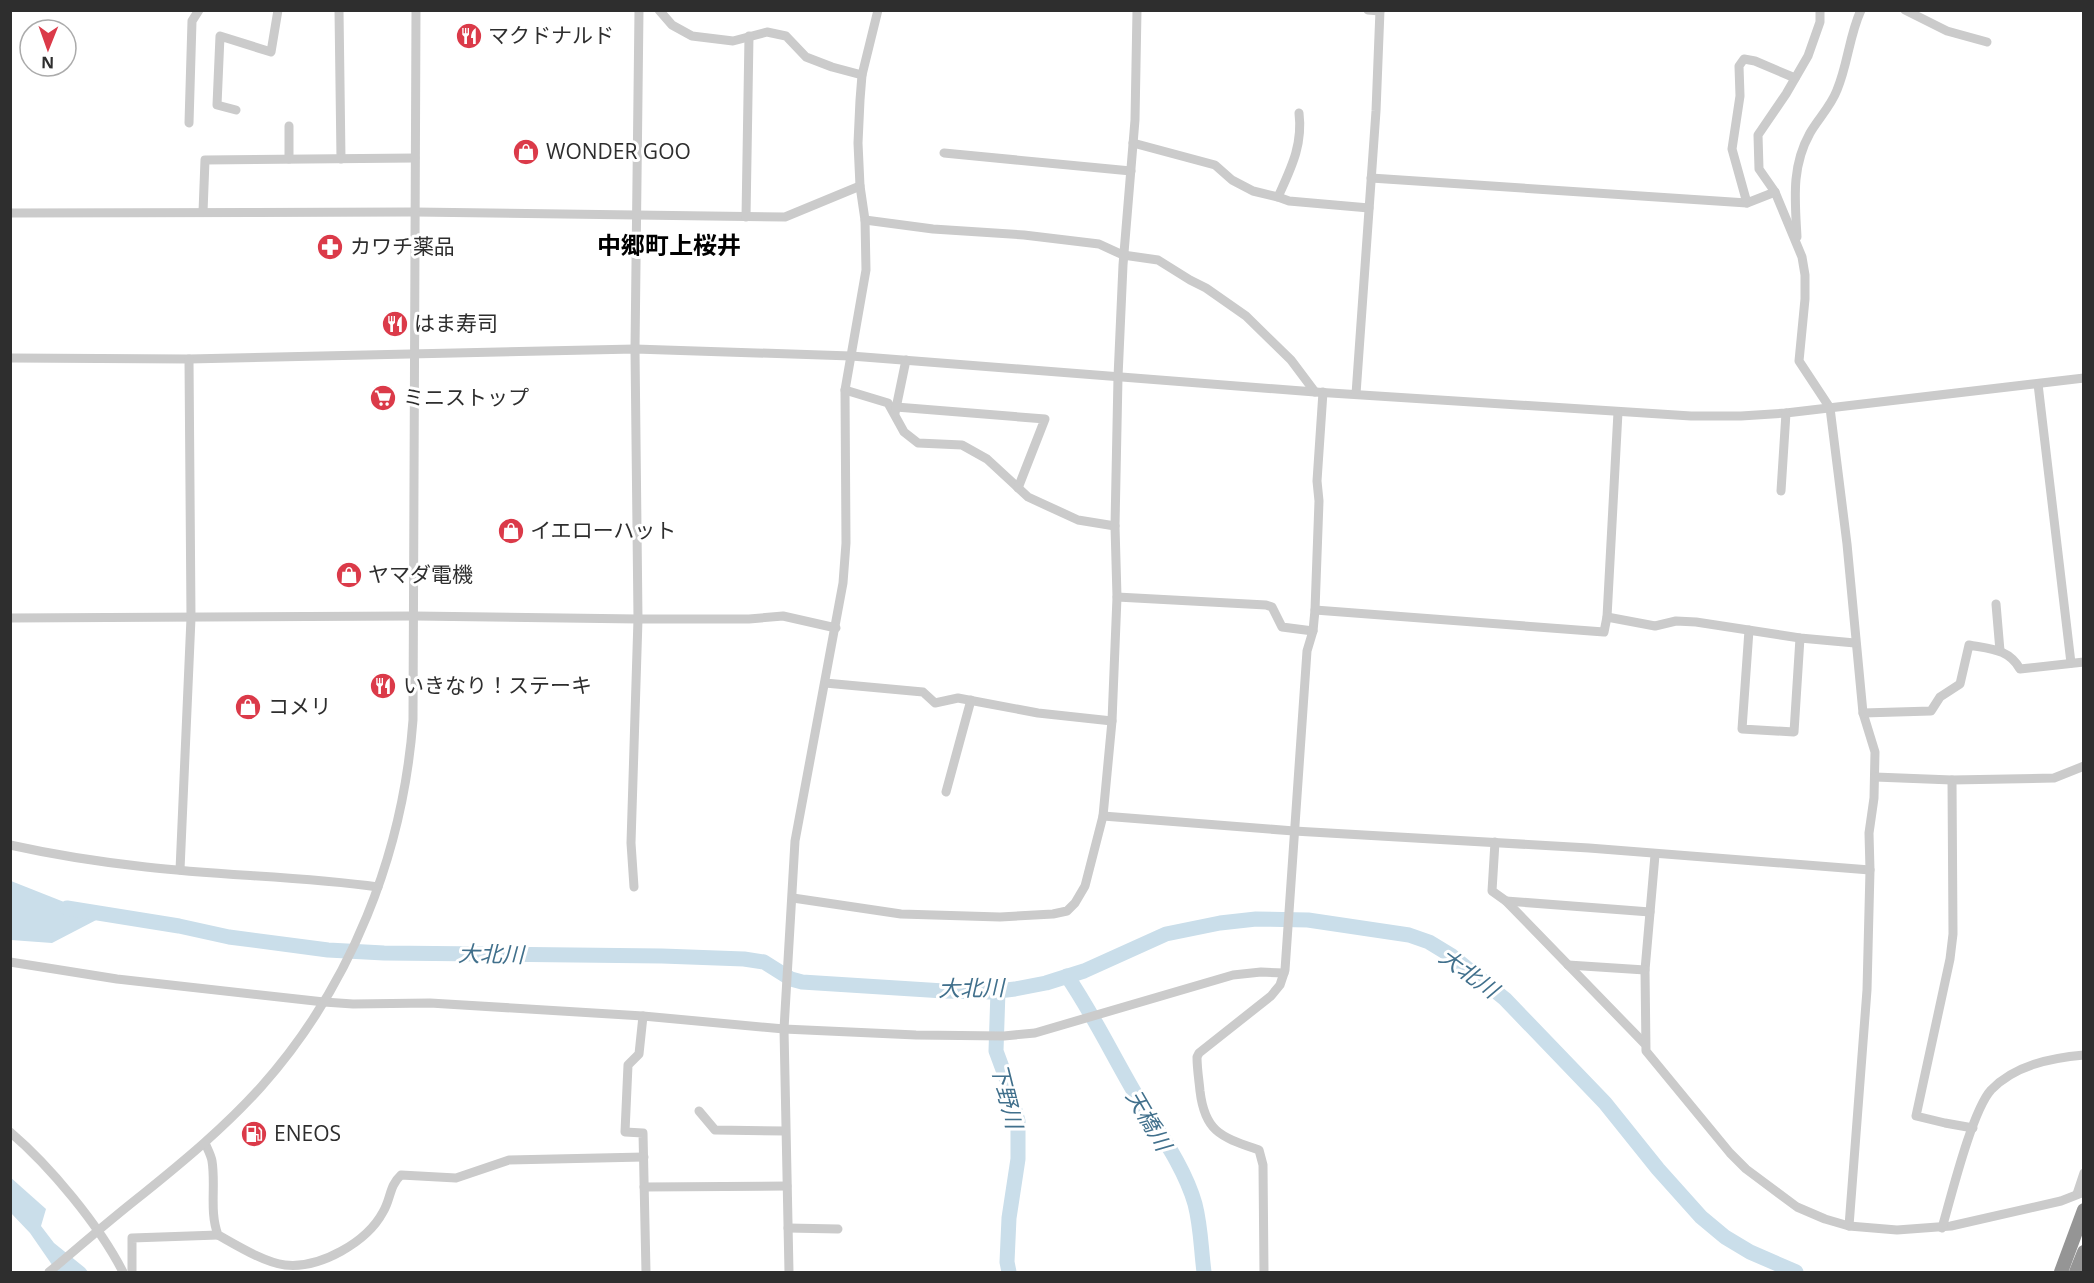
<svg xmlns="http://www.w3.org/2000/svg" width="2094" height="1283" font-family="'Open Sans','Noto Sans JP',sans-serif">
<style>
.water{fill:#cadeea}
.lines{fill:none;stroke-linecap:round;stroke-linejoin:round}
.river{stroke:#cadeea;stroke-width:15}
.minor{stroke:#cbcbcb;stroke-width:9}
.highway{stroke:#959595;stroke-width:14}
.labels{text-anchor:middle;stroke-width:6;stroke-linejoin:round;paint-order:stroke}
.poi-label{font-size:21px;fill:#2e2e2e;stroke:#fff;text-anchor:start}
.water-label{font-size:22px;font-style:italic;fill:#41708c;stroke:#fff}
.quarter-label{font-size:24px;font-weight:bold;fill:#000;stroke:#fff}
</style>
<rect width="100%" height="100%" fill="#fff"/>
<g class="water">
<polygon points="10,881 11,881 102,917 52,943 11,940"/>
<polygon points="10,1177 46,1209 41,1226 54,1243 85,1268 88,1272 57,1272 30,1233 11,1213"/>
</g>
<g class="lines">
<g class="river">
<polyline points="67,908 179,926 229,937 328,950 384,953 662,956 744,959 764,962 791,979 802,982 944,991 990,992 1015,989 1046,983 1084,971 1166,934 1220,923 1256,919 1308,920 1409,935 1429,942 1452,956 1505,999 1605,1103 1658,1169 1701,1217 1725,1237 1750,1252 1796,1272"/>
<path d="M 1067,976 C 1093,1014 1113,1056 1136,1095 C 1157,1130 1184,1165 1195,1204 C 1201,1227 1201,1249 1204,1272"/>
<polyline points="998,991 996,1051 1006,1078 1018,1121 1018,1159 1009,1218 1007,1262 1009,1272"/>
</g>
<g class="minor">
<polyline points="339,10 341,159"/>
<polyline points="659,10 672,25 692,36 733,41 767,32 786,36 806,57 832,67 862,75"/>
<polyline points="1368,10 1380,11"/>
<polyline points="1820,10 1820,22 1808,56 1786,94 1758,135 1759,169 1775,192 1802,257 1805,275 1805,299 1799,361 1830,408 1847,544 1863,713 1875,752 1874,798 1869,833 1870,870 1867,990 1849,1226"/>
<polyline points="1905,10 1947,31 1987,42"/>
<polyline points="236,110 217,105 220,36 271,52 278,10"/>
<path d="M 1299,113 C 1303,145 1291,168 1278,197 L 1289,201 L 1369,208"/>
<polyline points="189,123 192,21 199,10"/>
<polyline points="1133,143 1215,165 1232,180 1253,191 1278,197"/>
<polyline points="944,153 1131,171"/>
<polyline points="289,159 289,126"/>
<polyline points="1371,178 1747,203 1775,192"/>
<polyline points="1747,203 1732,149 1740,96 1739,66 1744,59 1755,61 1795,78"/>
<polyline points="203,212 205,160 415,158"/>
<polyline points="10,213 415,212 785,217 860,186"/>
<polyline points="746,217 749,36"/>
<polyline points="865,220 933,229 1024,235 1099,244 1123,255 1158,260 1190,280 1206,288 1246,316 1291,360 1315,392"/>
<path d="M 1797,237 C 1795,200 1791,167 1810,133 C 1818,119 1831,106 1837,90 C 1848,64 1849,36 1861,10"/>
<polyline points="10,358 189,359 635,349 851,356 1315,392 1691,416 1741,416 1786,413 2084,378"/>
<polyline points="2038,384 2071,663"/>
<polyline points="845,390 888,403 904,432 918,443 962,445 987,459 1028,497 1078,520 1115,526"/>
<polyline points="1356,394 1376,111 1380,10"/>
<polyline points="896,407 1045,419 1018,488"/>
<polyline points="895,413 906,360"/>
<polyline points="1781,491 1786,413"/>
<polyline points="1117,597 1266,605 1272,607 1282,627 1313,631"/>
<polyline points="1996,604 2000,651"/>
<polyline points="1315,610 1604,632 1607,617 1618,412"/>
<polyline points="1607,617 1655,626 1676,621 1696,622 1800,638 1855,643"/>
<polyline points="10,618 415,616 638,619 749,619 783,616 836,628"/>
<polyline points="1749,630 1742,729 1794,732 1800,638"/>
<polyline points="825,683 923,692 935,703 958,698 1038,713 1112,721"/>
<path d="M 1863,713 L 1931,711 L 1940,697 L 1960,684 L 1969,645 C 1991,649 2009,649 2020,669 L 2084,662"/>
<polyline points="1875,777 1952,780 2054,778 2084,766"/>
<polyline points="1952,780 1953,934 1950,959 1916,1116 1945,1123 1973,1128"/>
<polyline points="946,792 971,700"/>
<polyline points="1103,816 1294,831 1589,848 1870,870"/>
<polyline points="1495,842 1492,891 1506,901 1644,1043"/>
<path d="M 10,845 C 55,855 100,862 146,867 C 223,876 301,876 378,887"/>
<polyline points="1655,855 1645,970 1646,1051 1730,1153 1746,1169 1797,1207 1825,1219 1849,1226 1897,1230 1951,1226 2061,1201 2084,1192"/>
<polyline points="180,870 191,618 189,359"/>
<polyline points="634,887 631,843 638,619 635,349 639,10"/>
<polyline points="793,898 901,914 1000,917 1053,914 1067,911 1075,903 1085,886 1103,816 1112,721 1117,597 1115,526 1118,377 1123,265 1135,120 1137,10"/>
<polyline points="1506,901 1650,912"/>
<polyline points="10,962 117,979 324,1002 353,1004 430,1003 643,1016 784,1029 916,1035 1004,1036 1035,1033 1233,975 1261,972 1284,973"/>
<polyline points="1568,965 1645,970"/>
<polyline points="643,1016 639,1054 628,1065 625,1132 643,1133 646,1272"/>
<polyline points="699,1111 715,1130 785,1131"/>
<path d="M 10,1132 C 50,1166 99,1225 123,1272"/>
<path d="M 205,1143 C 207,1148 211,1155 212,1161 C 216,1186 209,1211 218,1235 C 236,1245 265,1263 285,1265 C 320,1269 367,1242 383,1212 C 391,1199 389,1186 401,1175 L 456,1178 L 509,1160 L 644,1157"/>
<polyline points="644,1187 787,1186"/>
<polyline points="2077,1194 2084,1173"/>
<polyline points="788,1228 838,1229"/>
<path d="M 1942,1228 C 1951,1197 1972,1111 1991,1090 C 2015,1065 2051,1058 2084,1055"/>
<path d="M 49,1272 C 80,1246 111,1219 143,1194 C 184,1161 225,1127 261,1087 C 351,986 403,854 413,720 L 416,10"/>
<polyline points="132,1272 132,1238 218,1235"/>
<polyline points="789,1272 784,1029 795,841 843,583 846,543 845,390 866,270 865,220 860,186 858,143 860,100 862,75 878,10"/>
<path d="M 1264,1272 L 1263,1165 L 1259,1150 C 1222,1137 1205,1133 1200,1091 C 1199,1080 1197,1069 1197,1057 L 1199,1053 L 1271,996 L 1280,985 L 1285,970 L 1307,651 L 1313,631 L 1315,610 L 1319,501 L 1317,481 L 1323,392"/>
</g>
<g class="highway">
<polyline points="2061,1272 2084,1210"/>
<polyline points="2076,1272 2084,1252"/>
</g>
</g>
<defs>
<g id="restaurant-disc" transform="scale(1.35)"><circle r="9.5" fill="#db3a49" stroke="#fff"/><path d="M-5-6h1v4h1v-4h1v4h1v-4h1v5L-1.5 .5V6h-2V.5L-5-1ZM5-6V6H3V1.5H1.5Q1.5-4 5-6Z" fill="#fff"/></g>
<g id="shop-disc" transform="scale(1.35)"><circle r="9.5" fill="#db3a49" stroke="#fff"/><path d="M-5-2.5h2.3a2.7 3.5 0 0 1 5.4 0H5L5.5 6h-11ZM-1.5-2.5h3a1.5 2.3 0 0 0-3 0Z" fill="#fff"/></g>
<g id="pharmacy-disc" transform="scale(1.35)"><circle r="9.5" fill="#db3a49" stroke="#fff"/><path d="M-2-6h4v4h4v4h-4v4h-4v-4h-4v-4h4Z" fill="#fff"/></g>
<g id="supermarket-disc" transform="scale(1.35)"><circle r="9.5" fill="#db3a49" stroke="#fff"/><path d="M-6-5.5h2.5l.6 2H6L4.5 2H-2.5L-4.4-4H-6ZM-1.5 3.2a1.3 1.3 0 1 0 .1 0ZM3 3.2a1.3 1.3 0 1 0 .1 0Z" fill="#fff"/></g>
<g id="fuel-disc" transform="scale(1.35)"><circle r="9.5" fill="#db3a49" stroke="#fff"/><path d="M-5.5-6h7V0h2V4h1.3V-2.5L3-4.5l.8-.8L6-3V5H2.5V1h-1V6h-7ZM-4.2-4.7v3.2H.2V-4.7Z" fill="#fff"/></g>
</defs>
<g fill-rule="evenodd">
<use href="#restaurant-disc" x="469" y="36"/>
<use href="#shop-disc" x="526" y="152"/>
<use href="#pharmacy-disc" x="330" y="247"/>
<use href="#restaurant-disc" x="395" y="324"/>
<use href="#supermarket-disc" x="383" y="398"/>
<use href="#shop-disc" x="511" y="531"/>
<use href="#shop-disc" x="349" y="575"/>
<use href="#restaurant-disc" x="383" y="686"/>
<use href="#shop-disc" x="248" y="707"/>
<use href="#fuel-disc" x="254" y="1134"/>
</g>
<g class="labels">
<g class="poi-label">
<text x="488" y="43">マクドナルド</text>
<text x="546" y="159">WONDER GOO</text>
<text x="350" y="254">カワチ薬品</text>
<text x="414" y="331">はま寿司</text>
<text x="403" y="405">ミニストップ</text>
<text x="530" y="538">イエローハット</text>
<text x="368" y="582">ヤマダ電機</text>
<text x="403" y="693">いきなり！ステーキ</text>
<text x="268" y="714">コメリ</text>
<text x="274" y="1141">ENEOS</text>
</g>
<g class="water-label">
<text transform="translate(491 954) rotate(1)" y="8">大北川</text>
<text transform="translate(1469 973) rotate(36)" y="8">大北川</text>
<text transform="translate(971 988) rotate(-1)" y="8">大北川</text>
<text transform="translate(1007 1096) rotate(76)" y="8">下野川</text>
<text transform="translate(1149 1120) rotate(60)" y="8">天橋川</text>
</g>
<g class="quarter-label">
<text x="669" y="254">中郷町上桜井</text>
</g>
</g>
<rect width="2094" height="1283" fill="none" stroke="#2e2e2e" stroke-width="24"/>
<g transform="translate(48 48) rotate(181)"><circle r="28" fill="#ffffff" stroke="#ababab" stroke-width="1.5"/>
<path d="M0-4.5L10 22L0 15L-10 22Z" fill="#db3a49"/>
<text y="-9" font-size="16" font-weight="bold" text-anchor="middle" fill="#2e2e2e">N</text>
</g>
</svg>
